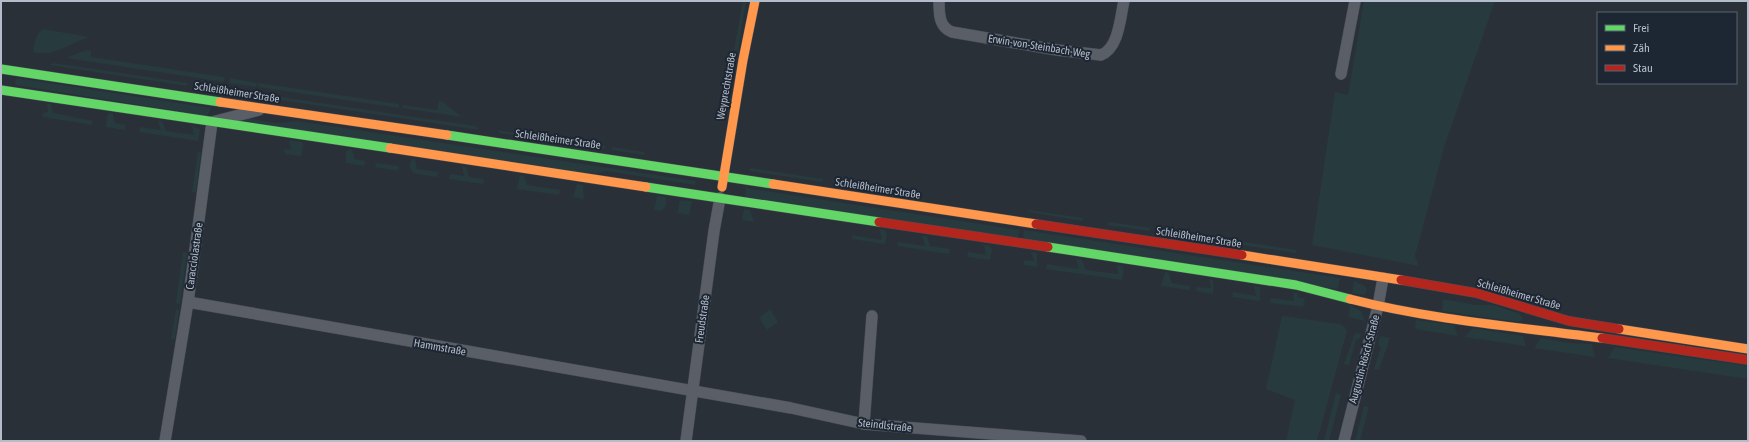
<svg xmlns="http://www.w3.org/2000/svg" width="1749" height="442" font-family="'Asap Condensed',sans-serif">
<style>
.green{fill:#273a3e}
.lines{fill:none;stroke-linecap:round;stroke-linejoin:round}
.street-casing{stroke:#484c53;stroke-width:12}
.fast-casing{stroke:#484c53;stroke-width:10}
.slow-casing{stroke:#484c53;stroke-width:10}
.jam-casing{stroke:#484c53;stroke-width:10}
.street{stroke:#5a5e66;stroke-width:11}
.fast{stroke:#63d668;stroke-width:9}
.slow{stroke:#ff974d;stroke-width:9}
.jam{stroke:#b3261e;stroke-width:9}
.labels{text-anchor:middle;stroke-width:4;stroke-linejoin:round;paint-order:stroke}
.street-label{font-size:11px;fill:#b4bcc9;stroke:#1d2633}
</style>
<rect width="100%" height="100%" fill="#2a3038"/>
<g class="green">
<polygon points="743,1 746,1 738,51 734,50"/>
<polygon points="1364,1 1495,1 1445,144 1415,256 1419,266 1312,245 1335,92 1348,95"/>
<path d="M 43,29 L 89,37 L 51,53 L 35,53 L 33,51 C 35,42 35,34 43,29 Z"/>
<polygon points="86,50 91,51 91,57 224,77 224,82 66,58"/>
<polygon points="54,63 188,83 187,86 49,65"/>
<polygon points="17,78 211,108 207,116 16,85 15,82"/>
<polygon points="230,78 257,83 256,87 229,83"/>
<polygon points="259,83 399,104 399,108 258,87"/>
<polygon points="228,89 475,126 479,130 227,92"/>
<polygon points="439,101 443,102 462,117 402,108 403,105 437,110"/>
<polygon points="47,104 51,104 53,113 93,121 92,125 43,117 43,113 48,112"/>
<polygon points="110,113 113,114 115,123 125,125 125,130 106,127 107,116"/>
<polygon points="246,118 276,123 297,121 696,181 695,185 606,171 594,174 240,121"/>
<polygon points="158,121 162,121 166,131 194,135 192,126 200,129 198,141 139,132 140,127 161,130"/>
<polygon points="497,130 605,146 605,149 500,133"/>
<polygon points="289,140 302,142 303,146 301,156 285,154 284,149 291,150"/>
<polygon points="612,147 644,152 644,155 612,150"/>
<polygon points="349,149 352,150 355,159 365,161 364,166 346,163 346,152"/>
<polygon points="198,152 201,153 196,192 192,192"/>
<polygon points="412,159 415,159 417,169 438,172 437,177 413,173 409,166"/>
<polygon points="376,163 399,166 398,171 375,167"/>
<polygon points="462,166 466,167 469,177 484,179 483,184 449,179 450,174 464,176"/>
<polygon points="750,168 823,179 822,182 749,171"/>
<polygon points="520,175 524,176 527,185 560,190 559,195 517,189"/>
<polygon points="833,180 913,192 912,195 833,184"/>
<polygon points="577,184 583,185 584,199 573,197"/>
<polygon points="746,188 1020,230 1018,238 745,197"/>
<path d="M 657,196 L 665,197 C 668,203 666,207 661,211 L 654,210 Z"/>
<polygon points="682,200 692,201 689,215 678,213 679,202"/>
<polygon points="744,209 750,210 754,222 742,220"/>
<polygon points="1029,210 1083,218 1083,221 1028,212"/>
<polygon points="1109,222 1151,228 1149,231 1108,225"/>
<polygon points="879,229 885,230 887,235 885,244 852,239 852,235 882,240"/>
<polygon points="1158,229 1192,235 1190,237 1158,233"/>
<polygon points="1024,230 1340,278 1338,289 1023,239"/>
<polygon points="922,236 927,236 930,246 950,249 949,254 898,246 898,242 925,246"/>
<polygon points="1226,239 1296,250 1296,253 1226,243"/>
<polygon points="984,245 990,246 992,250 990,260 967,257 968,252 986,255"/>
<polygon points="183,252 187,253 180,304 176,303"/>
<polygon points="1031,252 1037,253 1037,267 1024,265 1024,260 1034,261"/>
<polygon points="1076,259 1082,260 1086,270 1118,274 1117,265 1122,266 1124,271 1122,280 1046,269 1047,264 1079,269"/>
<polygon points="1165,272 1169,273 1172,283 1190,286 1189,290 1161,286"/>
<polygon points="1209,279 1213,280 1213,294 1196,291 1197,287 1211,288"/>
<polygon points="1354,281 1365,286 1367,289 1365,295 1352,293"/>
<polygon points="1254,286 1260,287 1260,301 1232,297 1233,292 1256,296"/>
<polygon points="1293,292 1298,293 1297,297 1305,299 1303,307 1270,303 1271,298 1294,301"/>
<polygon points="1443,299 1476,305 1493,305 1520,314 1523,319 1519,322 1442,311"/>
<polygon points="1350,305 1361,311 1365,321 1349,317"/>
<polygon points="176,309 179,310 175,339 171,339"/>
<polygon points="770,309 778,322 767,330 759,318"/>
<polygon points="1282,316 1340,324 1345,327 1347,331 1317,441 1286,441 1295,400 1266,389"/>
<polygon points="1416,320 1454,325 1458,336 1415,329"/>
<polygon points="1473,328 1523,336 1526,346 1465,337"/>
<polygon points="1355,333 1361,334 1360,338 1356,340 1349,365 1344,364"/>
<polygon points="1380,336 1390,338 1379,370 1374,369 1381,348 1378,344"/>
<polygon points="1541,338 1569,343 1592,344 1595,357 1534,348"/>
<polygon points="1615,347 1748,366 1748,379 1608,358"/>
<polygon points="1336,393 1341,395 1329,441 1324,441"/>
<polygon points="1364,406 1369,407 1360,441 1355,441"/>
</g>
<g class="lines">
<g class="street-casing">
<g id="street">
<path d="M 939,1 C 939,14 939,27 952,32 L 1057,50 L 1101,55 C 1119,48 1120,18 1124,1"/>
<polyline points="1341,74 1355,1"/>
<polyline points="188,302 791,408 864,424 1081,441"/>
<polyline points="864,424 872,316"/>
<polyline points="165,441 188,302 212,122 259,110"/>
<polyline points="686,441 714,231 720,198"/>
<polyline points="1344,441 1378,306 1383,278"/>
</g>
</g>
<g class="fast-casing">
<g id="fast">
<polyline points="1,69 220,102"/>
<polyline points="1,90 390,148"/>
<polyline points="447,135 773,184"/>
<polyline points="646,187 879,222"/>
<polyline points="1048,247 1296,285 1350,299"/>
</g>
</g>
<g class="slow-casing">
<g id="slow">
<polyline points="220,102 447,135"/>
<polyline points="390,148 646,187"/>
<polyline points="773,184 1036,224"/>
<polyline points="722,187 743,60 755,1"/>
<polyline points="1242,255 1401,280"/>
<path d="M 1350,299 C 1432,320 1518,327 1602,338"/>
<polyline points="1619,329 1748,349"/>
</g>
</g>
<g class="jam-casing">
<g id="jam">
<polyline points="879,222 1048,247"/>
<polyline points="1036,224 1242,255"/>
<polyline points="1401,280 1476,293 1569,321 1619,329"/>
<polyline points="1602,338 1748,360"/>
</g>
</g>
<use href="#street" class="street"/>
<use href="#fast" class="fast"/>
<use href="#slow" class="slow"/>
<use href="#jam" class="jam"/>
</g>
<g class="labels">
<g class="street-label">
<text transform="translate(1039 46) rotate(9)" y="4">Erwin-von-Steinbach-Weg</text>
<text transform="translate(726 86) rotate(-80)" y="4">Weyprechtstraße</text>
<text transform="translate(237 92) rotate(9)" y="4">Schleißheimer Straße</text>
<text transform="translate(558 139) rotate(8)" y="4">Schleißheimer Straße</text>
<text transform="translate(878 188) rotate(9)" y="4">Schleißheimer Straße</text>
<text transform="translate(1199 237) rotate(9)" y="4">Schleißheimer Straße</text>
<text transform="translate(194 256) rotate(-82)" y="4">Caracciolastraße</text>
<text transform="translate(1519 294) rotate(16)" y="4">Schleißheimer Straße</text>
<text transform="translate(702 319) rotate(-82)" y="4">Freudstraße</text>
<text transform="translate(440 347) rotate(10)" y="4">Hammstraße</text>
<text transform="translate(1364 359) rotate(-75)" y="4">Augustin-Rösch-Straße</text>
<text transform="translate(885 425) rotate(6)" y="4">Steindlstraße</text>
</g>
</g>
<rect width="1749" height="442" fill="none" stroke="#b4bcc9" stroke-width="4"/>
<rect x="1597" y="12" width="140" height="72" fill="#1d2633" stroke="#59626f"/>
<rect x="1605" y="25" width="20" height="6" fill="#63d668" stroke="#59626f"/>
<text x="1633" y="32" font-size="12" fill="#b4bcc9">Frei</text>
<rect x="1605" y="45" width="20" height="6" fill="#ff974d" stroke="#59626f"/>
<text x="1633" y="52" font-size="12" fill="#b4bcc9">Zäh</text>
<rect x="1605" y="65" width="20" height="6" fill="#b3261e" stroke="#59626f"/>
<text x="1633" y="72" font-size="12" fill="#b4bcc9">Stau</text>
</svg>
